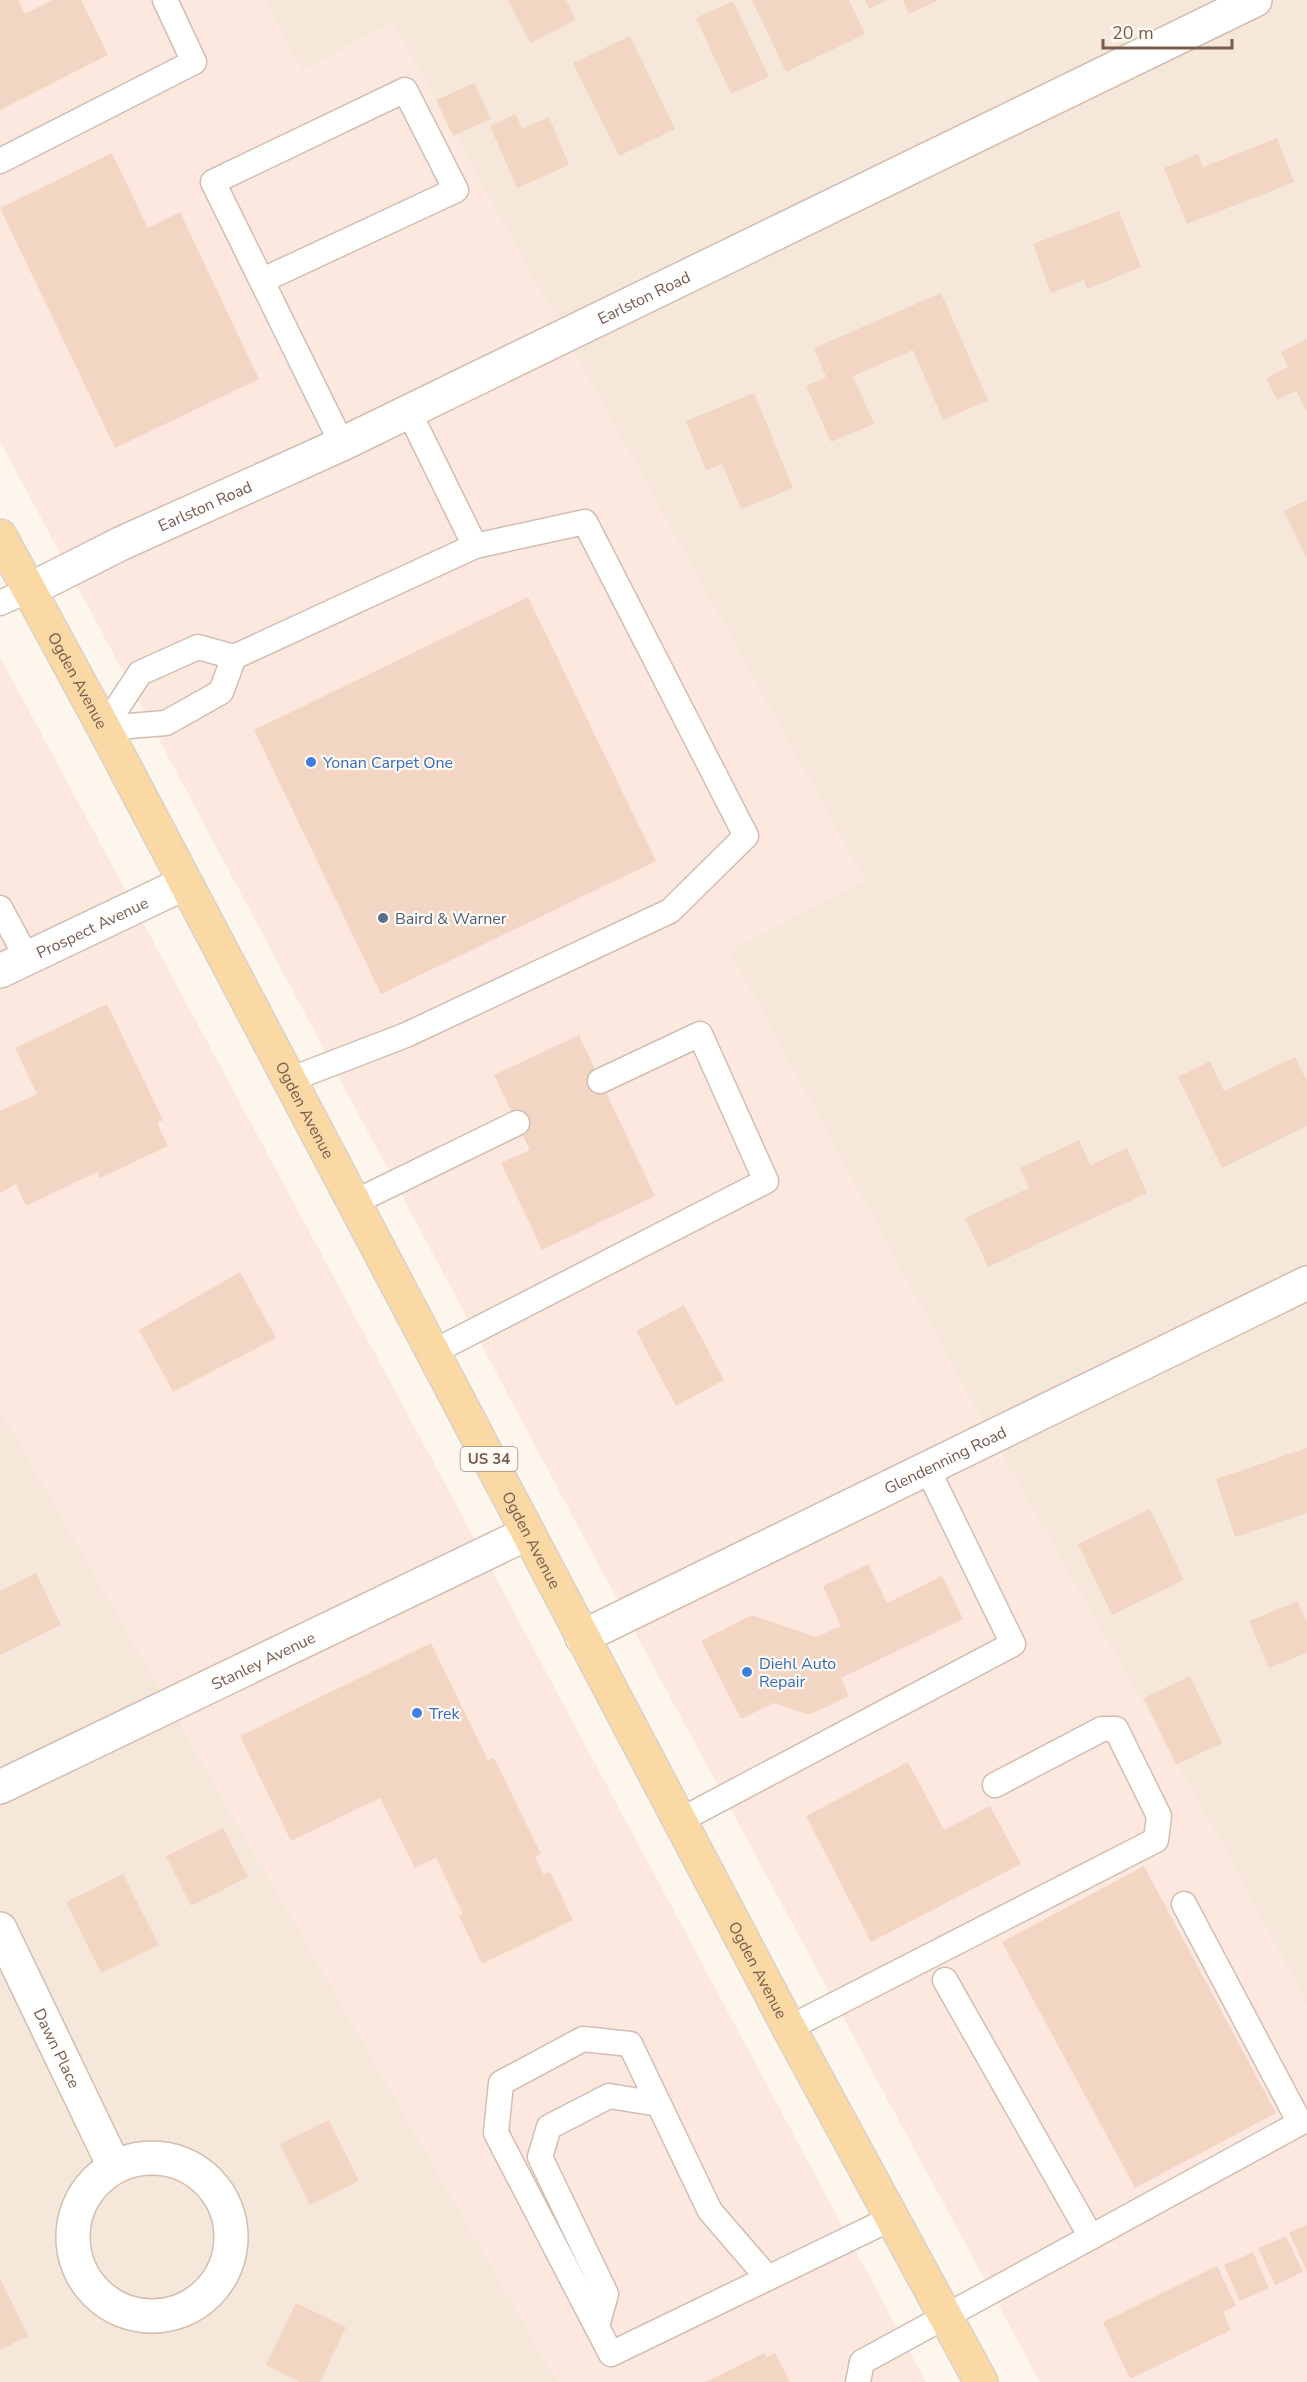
<svg xmlns="http://www.w3.org/2000/svg" width="1307" height="2382" font-family="'Nunito Sans',sans-serif">
<style>
.residential{fill:#f5e8da}
.commercial{fill:#fde8e0}
.building{fill:#f3d5c3}
.lines{fill:none;stroke-linecap:round;stroke-linejoin:round}
.lane-casing{stroke:#d1beb0;stroke-width:27}
.street-casing{stroke:#d1beb0;stroke-width:36}
.primary-casing{stroke:#dad1cd;stroke-width:36}
.lane{stroke:#fff;stroke-width:24}
.street{stroke:#fff;stroke-width:33}
.primary{stroke:#fbd9a5;stroke-width:33}
.shop-dot{fill:#3f7fe0;stroke:#fffaf3;stroke-width:2}
.service-dot{fill:#5c6f8a;stroke:#fffaf3;stroke-width:2}
.labels{text-anchor:middle;stroke-width:4.5;stroke-linejoin:round;paint-order:stroke}
.shield{fill:#fffaf3;stroke:#a28b7f;stroke-width:1.5}
.shield-label{font-size:15px;font-weight:bold;fill:#7a5c4d}
.street-label{font-size:16px;fill:#7a5c4d;stroke:#fffaf3}
.shop-label{font-size:16px;fill:#366cbe;stroke:#fffaf3;text-anchor:start}
.service-label{font-size:16px;fill:#4e5e75;stroke:#fffaf3;text-anchor:start}
</style>
<rect width="100%" height="100%" fill="#fdf6ec"/>
<g class="residential">
<polygon points="265,0 1307,0 1307,2005 1224,1848 973,1404 729,951 864,880 392,23 302,71"/>
<polygon points="0,1409 558,2382 0,2382"/>
</g>
<g class="commercial">
<polygon points="0,0 265,0 302,71 393,22 865,880 729,951 973,1404 1224,1848 1307,2005 1307,2382 1040,2382 588,1545 0,441"/>
<polygon points="0,657 499,1584 926,2382 558,2382 0,1409"/>
</g>
<g class="building">
<polygon points="0,0 18,0 25,14 52,0 81,0 108,55 0,110"/>
<polygon points="508,0 566,0 576,20 530,43"/>
<polygon points="752,0 849,0 865,34 786,72"/>
<polygon points="865,0 887,0 869,9"/>
<polygon points="903,0 939,0 909,14"/>
<polygon points="733,1 769,77 731,94 696,18"/>
<polygon points="630,36 675,129 619,156 573,63"/>
<polygon points="474,83 491,119 453,136 436,100"/>
<polygon points="516,114 522,129 549,117 569,165 517,188 490,126"/>
<polygon points="1277,138 1294,182 1187,224 1164,168 1198,154 1203,167"/>
<polygon points="112,153 148,228 180,212 259,379 115,448 0,208"/>
<polygon points="1119,211 1141,267 1087,289 1084,280 1051,293 1033,244"/>
<polygon points="941,293 988,400 943,420 913,350 853,376 874,424 831,442 806,386 826,377 814,348"/>
<polygon points="1307,339 1307,413 1296,391 1277,400 1266,378 1288,367 1281,352"/>
<polygon points="754,393 793,488 741,509 722,464 706,470 686,421"/>
<polygon points="1307,500 1307,559 1284,511"/>
<polygon points="528,597 656,861 381,994 254,730"/>
<polygon points="107,1004 163,1120 157,1123 168,1146 100,1178 97,1172 26,1206 16,1184 0,1193 0,1111 37,1094 15,1048"/>
<polygon points="579,1035 655,1196 542,1250 501,1163 530,1150 494,1075"/>
<polygon points="1295,1057 1307,1081 1307,1126 1222,1168 1178,1077 1210,1061 1224,1091"/>
<polygon points="1079,1140 1090,1165 1127,1148 1147,1193 988,1267 965,1218 1029,1188 1020,1168"/>
<polygon points="240,1272 276,1338 173,1392 139,1330"/>
<polygon points="684,1305 724,1380 676,1406 636,1331"/>
<polygon points="1307,1448 1307,1513 1235,1537 1216,1479"/>
<polygon points="1150,1509 1184,1580 1112,1615 1078,1544"/>
<polygon points="868,1564 887,1603 942,1576 963,1619 841,1678 849,1696 809,1715 774,1703 741,1719 701,1641 752,1615 816,1637 841,1626 823,1586"/>
<polygon points="36,1573 61,1625 0,1655 0,1591"/>
<polygon points="1298,1601 1307,1623 1307,1653 1269,1668 1249,1621"/>
<polygon points="431,1643 488,1760 494,1758 541,1854 535,1857 544,1875 550,1872 573,1920 482,1964 459,1916 463,1914 436,1858 415,1868 380,1798 291,1841 240,1736"/>
<polygon points="1190,1676 1222,1743 1176,1765 1144,1698"/>
<polygon points="908,1762 944,1830 990,1806 1021,1864 871,1942 806,1816"/>
<polygon points="223,1828 248,1877 191,1906 166,1856"/>
<polygon points="1144,1866 1276,2113 1135,2188 1002,1942"/>
<polygon points="123,1874 159,1945 101,1973 66,1902"/>
<polygon points="329,2120 359,2181 310,2205 280,2144"/>
<polygon points="1307,2225 1307,2271 1289,2233"/>
<polygon points="1286,2236 1303,2272 1275,2285 1258,2248"/>
<polygon points="1253,2252 1269,2288 1240,2301 1224,2265"/>
<polygon points="1217,2266 1236,2306 1223,2312 1231,2330 1130,2379 1103,2322"/>
<polygon points="0,2278 28,2336 0,2350"/>
<polygon points="296,2303 346,2327 320,2382 300,2382 266,2365"/>
<polygon points="764,2353 767,2357 775,2353 790,2382 706,2382"/>
</g>
<g class="lines">
<g class="lane-casing">
<g id="lane">
<polyline points="0,161 194,62 165,0"/>
<polyline points="263,280 456,190 405,90 213,182 342,444"/>
<polyline points="0,603 29,590"/>
<polyline points="104,728 140,673 198,647 234,657 475,546 409,412"/>
<polyline points="104,728 166,723 221,692 234,657"/>
<polyline points="0,908 27,958"/>
<polyline points="289,1080 406,1035 670,911 746,836 585,522 475,546"/>
<polyline points="353,1203 517,1123"/>
<polyline points="433,1352 766,1181 700,1034 600,1081"/>
<polyline points="679,1821 1013,1644 927,1468"/>
<polyline points="945,1980 1091,2237"/>
<polyline points="789,2028 1156,1840 1159,1816 1116,1729 1102,1729 995,1785"/>
<polyline points="767,2277 710,2211 630,2044 583,2039 501,2083 496,2133 611,2354 892,2218"/>
<polyline points="597,2326 606,2294 540,2157 549,2127 609,2096 659,2104"/>
<polyline points="858,2382 862,2362 1300,2123 1184,1904"/>
</g>
</g>
<g class="street-casing">
<g id="street">
<path id="s1" d="M 29,590 L 122,543 L 342,444 L 1255,0"/>
<path id="s2" d="M 0,971 L 185,883"/>
<path id="s3" d="M 582,1637 L 1307,1283"/>
<path id="s4" d="M 0,1787 L 528,1533"/>
<path id="s5" d="M 0,1929 L 114,2166"/>
<circle cx="152" cy="2237" r="79"/>
</g>
</g>
<g class="primary-casing">
<g id="primary">
<path id="s6" d="M 0,536 L 104,728 L 789,2028 L 981,2382"/>
</g>
</g>
<use href="#lane" class="lane"/>
<use href="#street" class="street"/>
<use href="#primary" class="primary"/>
</g>
<g class="shop-dot">
<circle cx="311" cy="762" r="6"/>
<circle cx="747" cy="1672" r="6"/>
<circle cx="417" cy="1713" r="6"/>
</g>
<circle class="service-dot" cx="383" cy="918" r="6"/>
<g class="labels">
<rect class="shield" x="460.5" y="1447" width="57" height="24" rx="4.5"/>
<g class="shield-label">
<text x="489" y="1464">US 34</text>
</g>
<g class="street-label">
<text dy="6" stroke="none"><textPath href="#s1" startOffset="681">Earlston Road</textPath></text>
<text dy="6" stroke="none"><textPath href="#s1" startOffset="195">Earlston Road</textPath></text>
<text dy="6" stroke="none"><textPath href="#s6" startOffset="164">Ogden Avenue</textPath></text>
<text dy="6" stroke="none"><textPath href="#s2" startOffset="102">Prospect Avenue</textPath></text>
<text dy="6" stroke="none"><textPath href="#s6" startOffset="650">Ogden Avenue</textPath></text>
<text dy="6" stroke="none"><textPath href="#s3" startOffset="404">Glendenning Road</textPath></text>
<text dy="6" stroke="none"><textPath href="#s6" startOffset="1136">Ogden Avenue</textPath></text>
<text dy="6" stroke="none"><textPath href="#s4" startOffset="292">Stanley Avenue</textPath></text>
<text dy="6" stroke="none"><textPath href="#s6" startOffset="1622">Ogden Avenue</textPath></text>
<text dy="6" stroke="none"><textPath href="#s5" startOffset="132">Dawn Place</textPath></text>
</g>
<g class="shop-label">
<text x="323" y="768">Yonan Carpet One</text>
<text x="759" y="1669">Diehl Auto<tspan x="759" dy="18">Repair</tspan></text>
<text x="429" y="1719">Trek</text>
</g>
<g class="service-label">
<text x="395" y="924">Baird &amp; Warner</text>
</g>
</g>
<path d="M1103 39v9h129v-9" fill="none" stroke="#7a5c4d" stroke-width="3"/>
<text x="1112" y="39" font-size="18" fill="#7a5c4d" stroke="#fffaf3" stroke-width="4.5" paint-order="stroke">20 m</text>
</svg>
